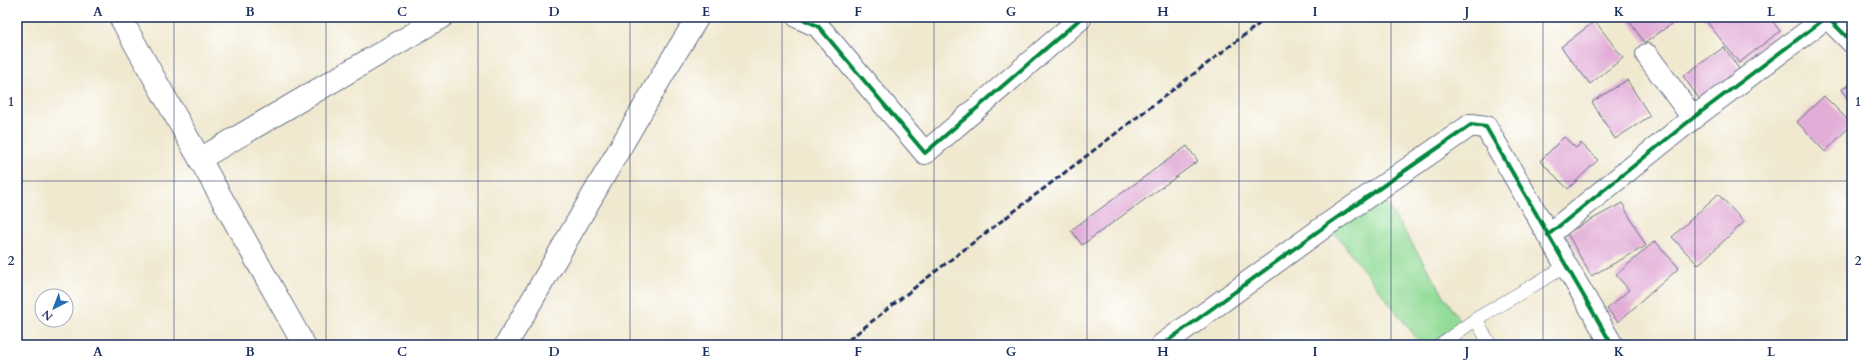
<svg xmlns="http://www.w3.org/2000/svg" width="1869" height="362" font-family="Cardo,serif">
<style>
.green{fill:#93dc97;stroke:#57867a}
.building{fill:#e2add7}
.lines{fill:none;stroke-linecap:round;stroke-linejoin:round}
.service-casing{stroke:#667086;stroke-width:14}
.minor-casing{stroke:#667086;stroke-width:24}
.tertiary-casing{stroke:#667086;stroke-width:24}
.service{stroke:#fff;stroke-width:13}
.minor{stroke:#fff;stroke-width:22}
.tertiary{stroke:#fff;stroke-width:22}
.rail{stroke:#1b2f5e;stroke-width:3;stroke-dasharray:6 3;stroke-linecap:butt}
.cycleway-casing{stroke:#fff;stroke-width:6}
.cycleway{stroke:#00873e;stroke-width:4}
.grid{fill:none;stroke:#1b2f5e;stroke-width:1;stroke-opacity:0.55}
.neatline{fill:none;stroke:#1b2f5e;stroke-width:1.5}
.grid-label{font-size:13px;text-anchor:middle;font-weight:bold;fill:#1b2f5e}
</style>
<rect width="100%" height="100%" fill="#fff"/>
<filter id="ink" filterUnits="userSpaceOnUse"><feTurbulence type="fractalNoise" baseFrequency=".025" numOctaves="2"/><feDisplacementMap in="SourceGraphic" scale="8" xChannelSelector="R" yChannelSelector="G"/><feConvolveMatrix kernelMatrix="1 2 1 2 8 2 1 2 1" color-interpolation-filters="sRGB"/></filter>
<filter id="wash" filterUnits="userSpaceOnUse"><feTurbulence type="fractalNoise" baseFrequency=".012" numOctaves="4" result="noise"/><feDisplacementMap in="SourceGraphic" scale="16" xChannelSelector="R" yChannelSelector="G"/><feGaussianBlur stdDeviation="0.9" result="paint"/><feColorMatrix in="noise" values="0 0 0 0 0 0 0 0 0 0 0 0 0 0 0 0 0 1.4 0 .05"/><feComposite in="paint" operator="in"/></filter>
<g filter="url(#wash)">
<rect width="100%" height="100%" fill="#f0e8cf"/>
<polygon class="green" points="1378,189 1464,328 1440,345 1422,345 1328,224"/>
<g id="blocks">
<g class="building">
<polygon points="1626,17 1681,17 1645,43"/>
<polygon points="1706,17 1769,17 1780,31 1739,63 1704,18"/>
<polygon points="1595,21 1623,58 1590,84 1561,47"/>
<polygon points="1724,47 1741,72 1700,100 1683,76"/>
<polygon points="1627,80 1650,116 1615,139 1592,102"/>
<polygon points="1852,83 1852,107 1842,89"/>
<polygon points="1824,96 1852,124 1825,152 1797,122"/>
<polygon points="1564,137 1576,148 1581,143 1598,160 1568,189 1540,161"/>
<polygon points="1187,146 1198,161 1082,245 1071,230"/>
<polygon points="1718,194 1744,222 1698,265 1672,237"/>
<polygon points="1622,203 1646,246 1591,276 1567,233"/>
<polygon points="1655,241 1679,268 1618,322 1607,309 1629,290 1616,275"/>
</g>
</g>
</g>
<g filter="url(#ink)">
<use href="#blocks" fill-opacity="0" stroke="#667086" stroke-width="1"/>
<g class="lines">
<g class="service-casing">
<g id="service">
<polyline points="1476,319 1566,266"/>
<polyline points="1440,345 1476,319 1490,345"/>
</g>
</g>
<g class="minor-casing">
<g id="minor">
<polyline points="798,17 818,26 925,153 1080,19 1079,17"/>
<polyline points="1647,55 1693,118"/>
<polyline points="200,159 442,17"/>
<polyline points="1548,235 1693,118 1827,17 1852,42"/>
<polyline points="506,345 667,67 698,17"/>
<polyline points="1162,345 1328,224 1471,125"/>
</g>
</g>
<g class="tertiary-casing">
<g id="tertiary">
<polyline points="120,17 304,345"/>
<polyline points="1471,125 1486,127 1612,345"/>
</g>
</g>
<use href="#service" class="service"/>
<use href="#minor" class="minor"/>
<use href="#tertiary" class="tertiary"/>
<polyline class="rail" points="842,345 923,281 1268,17"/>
<g class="cycleway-casing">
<g id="cycleway">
<polyline points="798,17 818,26 925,153 1080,19 1079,17"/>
<polyline points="1548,235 1693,118 1827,17 1852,42"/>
<polyline points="1162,345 1328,224 1471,125 1486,127 1612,345"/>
</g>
</g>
<use href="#cycleway" class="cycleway"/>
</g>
</g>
<path class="grid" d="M 174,17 L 174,345M 326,17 L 326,345M 478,17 L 478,345M 630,17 L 630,345M 782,17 L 782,345M 934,17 L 934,345M 1087,17 L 1087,345M 1239,17 L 1239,345M 1391,17 L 1391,345M 1543,17 L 1543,345M 1695,17 L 1695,345M 17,181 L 1852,181"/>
<rect width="1869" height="362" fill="none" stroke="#fff" stroke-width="44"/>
<g transform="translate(54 308) rotate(222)"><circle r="19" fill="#ffffff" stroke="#a4acbf"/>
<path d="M0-3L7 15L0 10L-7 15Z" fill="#1f6fb2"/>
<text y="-6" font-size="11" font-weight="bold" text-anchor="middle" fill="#1b2f5e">N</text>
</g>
<rect x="22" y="22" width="1825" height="318" class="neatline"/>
<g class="grid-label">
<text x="98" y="16">A</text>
<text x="250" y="16">B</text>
<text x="402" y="16">C</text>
<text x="554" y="16">D</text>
<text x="706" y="16">E</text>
<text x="858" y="16">F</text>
<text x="1011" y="16">G</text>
<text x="1163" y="16">H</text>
<text x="1315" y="16">I</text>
<text x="1467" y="16">J</text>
<text x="1619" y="16">K</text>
<text x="1771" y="16">L</text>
<text x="11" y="106">1</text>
<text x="1858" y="106">1</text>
<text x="11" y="265">2</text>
<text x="1858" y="265">2</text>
<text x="98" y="356">A</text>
<text x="250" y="356">B</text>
<text x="402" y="356">C</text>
<text x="554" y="356">D</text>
<text x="706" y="356">E</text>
<text x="858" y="356">F</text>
<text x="1011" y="356">G</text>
<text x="1163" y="356">H</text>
<text x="1315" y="356">I</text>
<text x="1467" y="356">J</text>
<text x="1619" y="356">K</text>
<text x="1771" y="356">L</text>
</g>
</svg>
